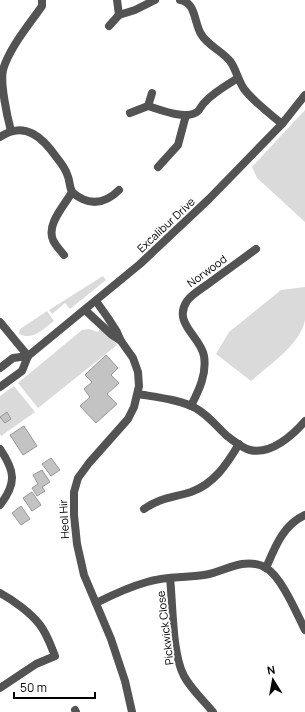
<svg xmlns="http://www.w3.org/2000/svg" width="305" height="712" font-family="Manrope,sans-serif">
<style>
.green{fill:#dadada}
.building{fill:#c3c3c3;stroke:#979797}
.lines{fill:none;stroke-linecap:round;stroke-linejoin:round}
.minor{stroke:#535353;stroke-width:8}
.tertiary{stroke:#535353;stroke-width:8}
.labels{text-anchor:middle;stroke-width:4;stroke-linejoin:round;paint-order:stroke}
.street-label{font-size:11px;fill:#000;stroke:#fff}
</style>
<rect width="100%" height="100%" fill="#fff"/>
<g class="green">
<polygon points="305,110 305,222 257,178 252,167"/>
<polygon points="103,276 106,280 70,309 65,303 52,314 49,310"/>
<path d="M 305,287 C 305,297 305,310 305,320 C 300,345 269,365 251,381 L 216,354 L 229,332 L 281,290 Z"/>
<path d="M 47,311 L 54,321 C 43,329 33,341 19,334 L 20,329 Z"/>
<polygon points="89,329 98,332 100,329 110,337 117,345 38,408 18,383 82,330"/>
<polygon points="14,386 35,412 1,436 0,434 0,396"/>
</g>
<g class="building">
<polygon points="106,355 118,368 111,375 119,383 107,394 117,404 96,423 80,406 90,397 84,389 92,382 85,375"/>
<polygon points="7,412 11,419 5,423 0,417"/>
<polygon points="24,426 37,446 23,455 10,435"/>
<polygon points="51,458 60,470 51,476 42,464"/>
<polygon points="42,470 50,482 42,487 45,491 37,496 32,488 38,484 33,475"/>
<polygon points="32,492 41,505 32,511 23,498"/>
<polygon points="21,506 30,519 21,525 12,513"/>
</g>
<g class="lines">
<g class="minor">
<polyline points="117,0 119,15"/>
<path d="M 180,0 C 196,2 194,23 201,34 C 207,45 222,51 230,61 C 236,69 238,80 244,89 C 254,102 269,113 282,124"/>
<polyline points="109,26 119,15 135,10 155,0"/>
<polyline points="148,106 152,93"/>
<path d="M 130,113 L 148,106 C 161,110 185,120 197,112 C 200,110 202,104 205,102 C 214,92 227,85 238,78"/>
<path d="M 11,131 C 7,116 0,83 3,70 C 9,48 29,25 42,6 L 42,1"/>
<path d="M 0,137 C 25,120 43,138 57,158 C 61,163 65,168 67,174 C 70,180 69,186 72,192 C 88,206 104,205 119,190"/>
<polyline points="158,167 178,145 186,115"/>
<path d="M 64,255 C 60,250 55,245 53,240 C 46,224 65,205 72,192"/>
<path d="M 138,394 C 155,397 183,400 197,409 C 209,416 217,427 227,436 C 234,441 242,448 250,450 C 271,455 293,435 305,421"/>
<path d="M 191,406 C 199,390 207,374 204,356 C 201,337 172,323 187,301 C 192,294 201,289 208,284 C 224,272 240,261 256,249"/>
<path d="M 0,449 C 15,471 17,483 0,505"/>
<path d="M 144,509 C 161,497 172,498 191,492 C 214,484 227,464 239,444"/>
<path d="M 266,568 C 275,547 283,525 305,515"/>
<path d="M 170,578 C 173,605 172,654 184,676 C 191,689 203,700 213,712"/>
<path d="M 0,593 C 13,600 31,613 40,625 C 47,634 51,646 55,656 L 36,664 L 0,688"/>
<path d="M 96,603 C 112,595 129,587 147,582 C 165,576 185,578 204,575 C 218,573 229,566 242,564 C 250,563 260,564 266,568 C 281,576 297,614 305,630"/>
<polyline points="75,710 76,712"/>
</g>
<g class="tertiary">
<polyline points="96,301 108,318 117,332 121,341 133,358 138,372 139,386 134,407 128,419 89,463 78,478 74,492 74,515 77,544 84,575 111,639 125,681 132,712"/>
<polyline points="85,310 112,335 121,341"/>
<polyline points="0,322 28,356"/>
<polyline points="0,368 13,358 28,356"/>
<polyline points="0,387 22,371 28,356 140,264 209,199 282,124 305,95"/>
</g>
</g>
<g class="labels">
<g class="street-label">
<text transform="translate(166 225) rotate(-43)" y="4">Excalibur Drive</text>
<text transform="translate(207 271) rotate(-36)" y="4">Norwood</text>
<text transform="translate(64 519) rotate(-93)" y="4">Heol Hir</text>
<text transform="translate(165 628) rotate(-97)" y="4">Pickwick Close</text>
</g>
</g>
<g transform="translate(273 680) rotate(349)" stroke="#ffffff" stroke-width="3" paint-order="stroke">
<path d="M0-3L7 15L0 10L-7 15Z" fill="#000000"/>
<text y="-6" font-size="11" font-weight="bold" text-anchor="middle" fill="#000000">N</text>
</g>
<path d="M14 692v6h81v-6" fill="none" stroke="#000000" stroke-width="2"/>
<text x="20" y="692" font-size="12" fill="#000000" stroke="#ffffff" stroke-width="3" paint-order="stroke">50 m</text>
</svg>
